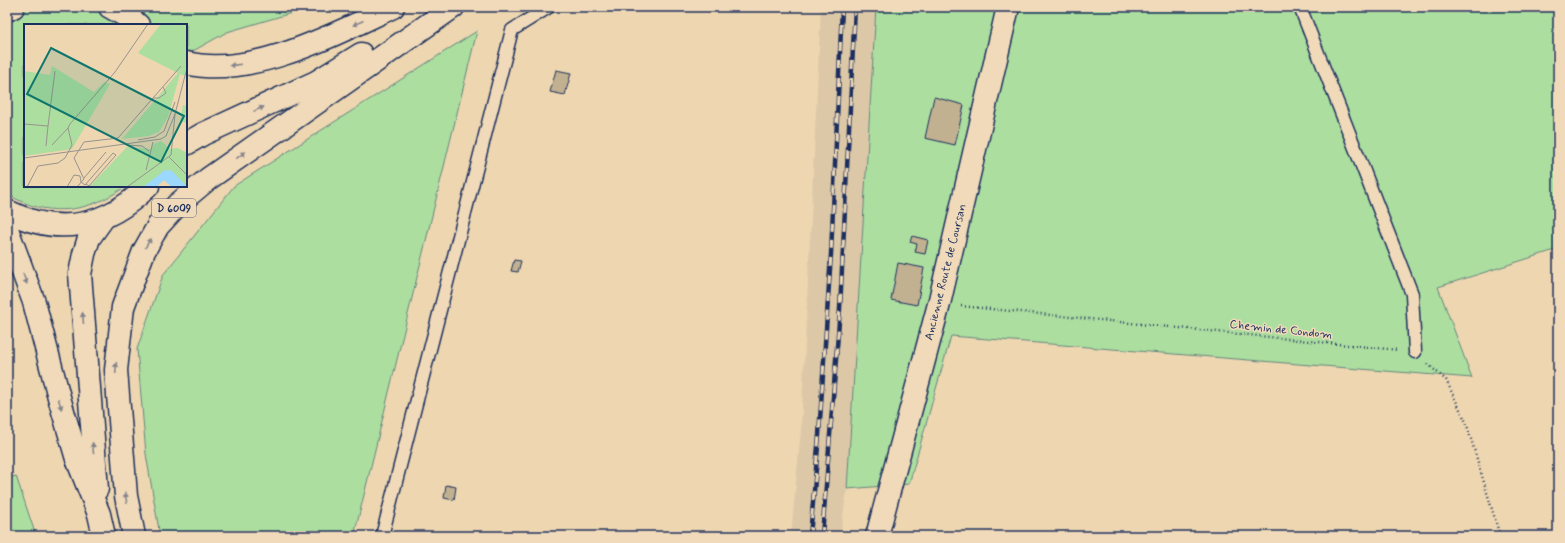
<svg xmlns="http://www.w3.org/2000/svg" width="1565" height="543" font-family="Mynerve,sans-serif">
<style>
.built{fill:#dcc8a6}
.green{fill:#acde9f;stroke:#64867e}
.building{fill:#c1b191;stroke:#1b2f5e}
.lines{fill:none;stroke-linecap:round;stroke-linejoin:round}
.lane-casing{stroke:#1b2f5e;stroke-width:15}
.street-casing{stroke:#1b2f5e;stroke-width:25}
.primary-casing{stroke:#1b2f5e;stroke-width:25}
.path{stroke:#1b2f5e;stroke-width:2.5;stroke-dasharray:1 3;stroke-linecap:butt}
.lane{stroke:#f0dab9;stroke-width:12}
.street{stroke:#f0dab9;stroke-width:22}
.primary{stroke:#f0dab9;stroke-width:22}
.rail-casing{stroke:#1b2f5e;stroke-width:4.5}
.rail{stroke:#f0dab9;stroke-width:3;stroke-dasharray:9;stroke-linecap:butt}
.oneway{fill:#86848c}
.labels{text-anchor:middle;stroke-width:3;stroke-linejoin:round;paint-order:stroke}
.shield{fill:#f0dab9;stroke:#5b6279;stroke-width:1}
.shield-label{font-size:11px;font-weight:bold;fill:#1b2f5e}
.street-label{font-size:12px;fill:#1b2f5e;stroke:#f0dab9}
.inset-road{fill:none;stroke:#99938f;stroke-width:1}
.view{fill:#0f766e;fill-opacity:0.15;stroke:#0f766e;stroke-width:2}
.inset-edge{fill:none;stroke:#1b2f5e;stroke-width:2}
</style>
<rect width="100%" height="100%" fill="#edd6b0"/>
<filter id="ink" filterUnits="userSpaceOnUse"><feTurbulence type="fractalNoise" baseFrequency=".025" numOctaves="2"/><feDisplacementMap in="SourceGraphic" scale="8" xChannelSelector="R" yChannelSelector="G"/><feConvolveMatrix kernelMatrix="1 2 1 2 8 2 1 2 1" color-interpolation-filters="sRGB"/></filter>
<g filter="url(#ink)">
<polygon class="built" points="821,7 876,7 847,489 840,536 791,536 801,430"/>
<g class="green">
<path d="M 7,7 L 312,7 L 227,32 L 186,55 L 186,25 L 25,25 L 25,186 L 126,186 C 97,207 65,216 30,205 C 22,202 14,198 7,194 Z"/>
<polygon points="876,7 1558,7 1558,249 1438,287 1472,378 951,336 909,484 847,489"/>
<polygon points="477,31 354,536 160,536 146,454 137,349 163,275 234,186"/>
<polygon points="16,476 36,536 7,536 7,478"/>
</g>
<g class="building">
<polygon points="556,70 571,73 565,95 550,92"/>
<polygon points="934,97 964,105 955,145 925,138"/>
<polygon points="912,236 928,240 925,254 915,252 917,244 910,242"/>
<polygon points="514,260 521,261 518,272 511,271"/>
<polygon points="898,263 924,268 917,305 891,300"/>
<polygon points="446,485 456,487 454,500 444,498"/>
</g>
<g class="lines">
<g class="lane-casing">
<g id="lane">
<polyline points="1300,7 1412,294 1415,352"/>
<polyline points="382,536 512,30 549,7"/>
</g>
</g>
<g class="street-casing">
<polyline id="street" points="877,536 939,304 1008,7"/>
</g>
<g class="primary-casing">
<g id="primary">
<polyline points="110,7 131,19 138,25"/>
<polyline points="7,10 13,7"/>
<path d="M 186,63 C 251,79 335,34 393,7"/>
<polyline points="186,144 203,134 316,82 361,54"/>
<path d="M 7,211 C 59,237 107,227 148,186"/>
<polyline points="7,229 34,302 60,401 77,459 99,514 104,536"/>
<polyline points="97,489 80,274 84,254 89,238 104,217"/>
<polyline points="134,536 126,496 116,370 123,307 144,251 158,226 178,204 208,179 453,7"/>
</g>
</g>
<g class="path">
<polyline points="961,306 1398,350"/>
<polyline points="1428,364 1446,380 1466,422 1500,536"/>
</g>
<use href="#lane" class="lane"/>
<use href="#street" class="street"/>
<use href="#primary" class="primary"/>
<g class="rail-casing">
<g id="rail">
<polyline points="810,536 819,435 831,254 842,7"/>
<polyline points="822,536 840,309 855,7"/>
</g>
</g>
<use href="#rail" class="rail"/>
</g>
<defs><path id="oneway-solid" d="M-6-.8H1V-3.2L6.5 0L1 3.2V.8H-6Z"/></defs>
<g class="oneway">
<use href="#oneway-solid" transform="translate(358 23) rotate(155)"/>
<use href="#oneway-solid" transform="translate(235 65) rotate(173)"/>
<use href="#oneway-solid" transform="translate(259 109) rotate(-25)"/>
<use href="#oneway-solid" transform="translate(241 155) rotate(-36)"/>
<use href="#oneway-solid" transform="translate(148 243) rotate(-59)"/>
<use href="#oneway-solid" transform="translate(25 279) rotate(70)"/>
<use href="#oneway-solid" transform="translate(83 318) rotate(-95)"/>
<use href="#oneway-solid" transform="translate(116 368) rotate(-87)"/>
<use href="#oneway-solid" transform="translate(60 404) rotate(74)"/>
<use href="#oneway-solid" transform="translate(93 448) rotate(-95)"/>
<use href="#oneway-solid" transform="translate(126 498) rotate(-99)"/>
</g>
</g>
<g class="labels">
<rect class="shield" x="152" y="199" width="44" height="18" rx="3"/>
<g class="shield-label">
<text x="174" y="212">D 6009</text>
</g>
<g class="street-label">
<text transform="translate(945 272) rotate(-76)" y="4">Ancienne Route de Coursan</text>
<text transform="translate(1281 329) rotate(6)" y="4">Chemin de Condom</text>
</g>
</g>
<g transform="translate(24 24)">
<rect width="163" height="163" fill="#edd6b0"/>
<path d="M 137,0 L 163,0 L 163,53 L 156,50 L 144,93 L 135,108 L 125,112 L 98,115 L 154,49 L 114,29 ZM 28,42 L 70,68 L 80,58 L 86,60 L 48,125 L 0,132 L 0,47 L 26,51 ZM 159,81 L 163,82 L 163,99 L 156,97 ZM 137,117 L 146,125 L 154,124 L 163,129 L 163,163 L 148,163 L 140,156 L 132,163 L 65,163 L 103,123 L 127,125 L 131,119 Z" fill="#acde9f"/>
<path d="M 141,146 L 148,147 L 163,163 L 148,163 L 140,156 L 132,163 L 119,163 Z" fill="#9cd7fd"/>
<path class="inset-road" d="M 129,74 L 135,74 L 142,69 L 139,63M 0,100 L 24,102 L 31,47M 114,116 L 131,113 L 140,107 L 151,78M 28,121 L 44,104M 103,121 L 118,122 L 125,127M 22,122 L 24,102M 145,133 L 163,151M 0,134 L 137,115 L 142,112 L 151,90M 122,146 L 129,118M 60,154 L 82,128M 57,158 L 61,161 L 89,129 L 92,131M 62,160 L 65,162 L 92,131M 3,163 L 14,142 L 34,139 L 41,134 L 48,121 L 44,104 L 46,100 L 91,48 L 124,0M 43,163 L 50,151 L 56,152 L 57,158M 53,163 L 60,155 L 50,134 L 60,118 L 94,114 L 157,42M 103,163 L 147,131 L 151,90 L 163,44"/>
<path class="view" d="M 27,24 L 160,92 L 137,138 L 3,70 Z"/>
<rect width="163" height="163" class="inset-edge"/>
</g>
<rect width="1565" height="543" fill="none" stroke="#f0dab9" stroke-width="24"/>
<rect x="12" y="12" width="1541" height="519" fill="none" stroke="#1b2f5e" stroke-width="1.5" filter="url(#ink)"/>
</svg>
